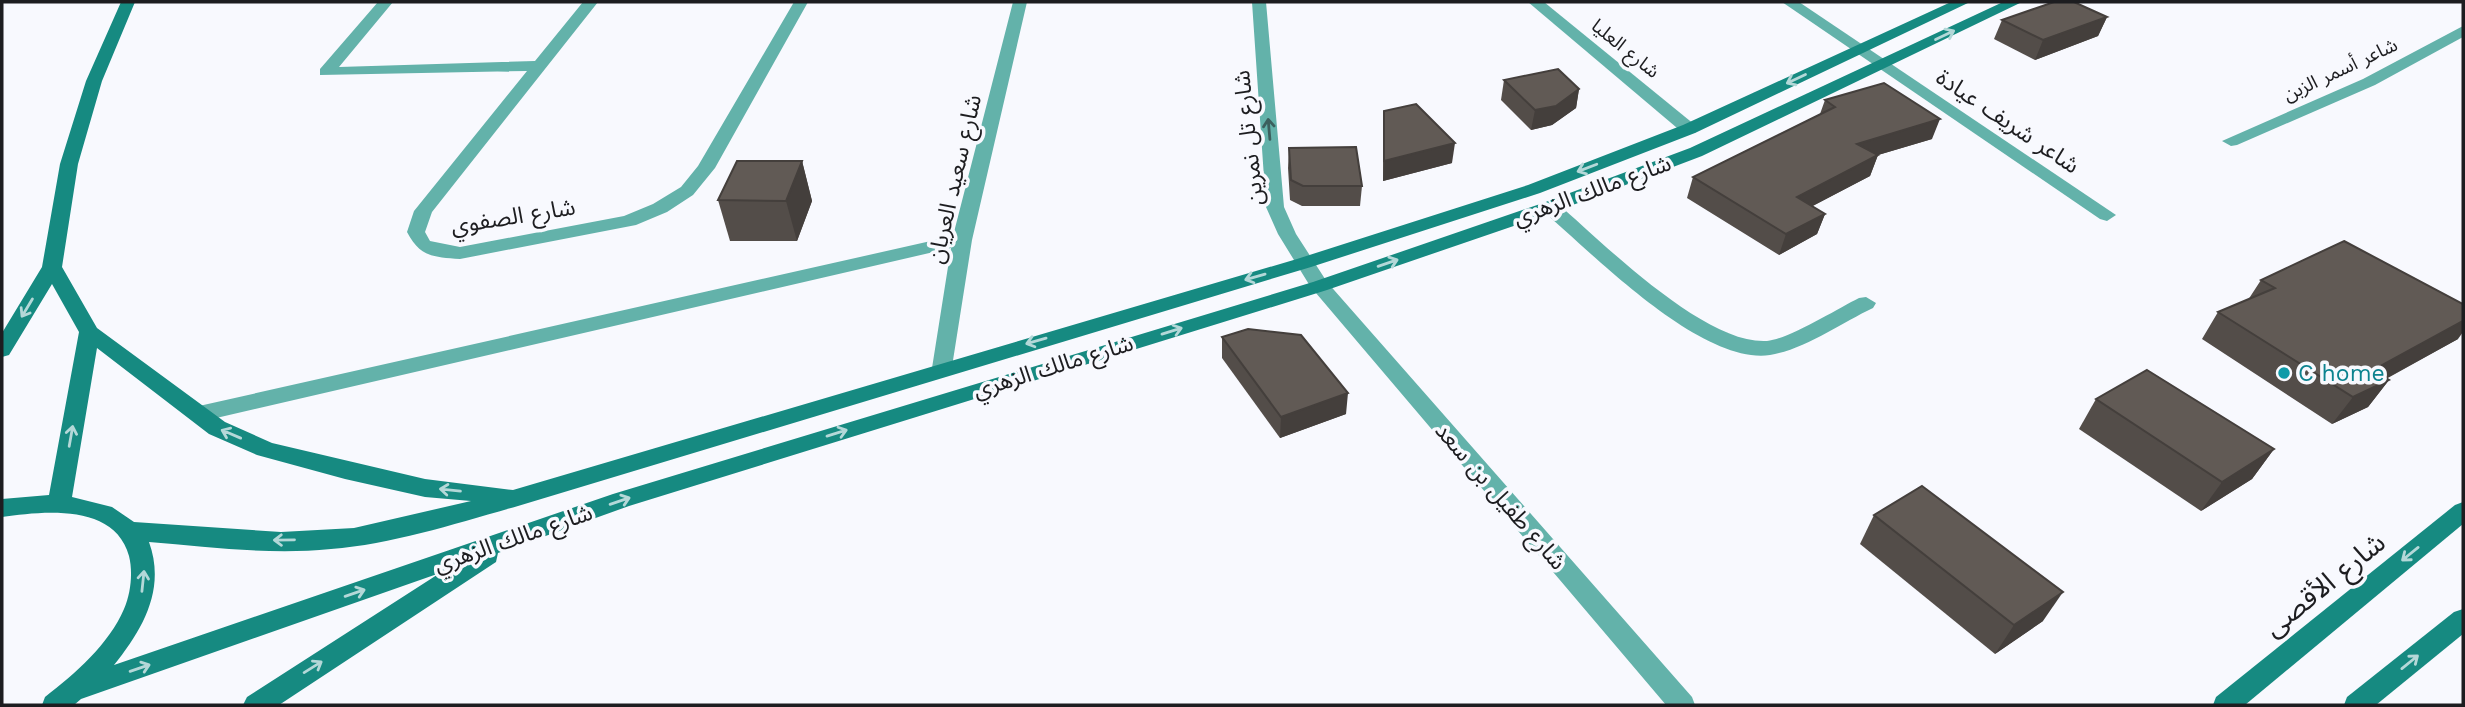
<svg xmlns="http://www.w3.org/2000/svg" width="2465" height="707" font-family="'Work Sans','Noto Sans Arabic',sans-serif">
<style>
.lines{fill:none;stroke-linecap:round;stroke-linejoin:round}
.street{fill:#63b2aa;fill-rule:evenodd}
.secondary{fill:#168a81;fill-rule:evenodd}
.wall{fill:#534d49}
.shaded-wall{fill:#443f3c}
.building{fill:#615a55;stroke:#443f3c;stroke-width:2}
.oneway{stroke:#b4d8d8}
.oneway2{stroke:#3c605e}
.culture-dot{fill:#0f9aa8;stroke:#f8f9fe;stroke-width:2.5}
.labels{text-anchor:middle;stroke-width:7;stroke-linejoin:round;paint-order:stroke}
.far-street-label{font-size:19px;fill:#1d1d20;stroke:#f8f9fe}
.street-label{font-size:23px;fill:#1d1d20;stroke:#f8f9fe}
.culture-label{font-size:23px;fill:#0d838f;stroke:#f8f9fe;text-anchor:start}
.near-street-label{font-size:28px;fill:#1d1d20;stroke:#f8f9fe}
</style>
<rect width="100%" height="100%" fill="#f8f9fe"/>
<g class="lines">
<g class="street">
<path d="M 378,2 L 393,2 L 339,67 L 535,61 L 583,2 L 598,2 L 432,212 L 425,232 L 430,241 L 460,247 L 624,216 L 653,204 L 681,187 L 698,166 L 794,2 L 808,2 L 715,168 L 693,195 L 667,212 L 636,225 L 460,259 C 433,257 420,257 407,232 L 414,211 L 527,71 L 320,75 L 320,69 Z"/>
<polygon points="1013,2 1027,2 972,240 951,373 935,373 932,368 951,248 199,422 191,419 188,414 191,409 199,406 953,236"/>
<polygon points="1252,2 1266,2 1284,207 1296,234 1327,282 1692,697 1695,705 1666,705 1310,286 1278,234 1266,207"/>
<polygon points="1528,2 1544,2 1695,125 1698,129 1695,133 1683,133"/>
<polygon points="1782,2 1799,2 2116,215 2107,221 2100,219"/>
<polygon points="2463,26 2463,37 2375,85 2237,145 2231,146 2222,141 2363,79"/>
<path d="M 1550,201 L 1557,203 C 1603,243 1705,345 1767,341 C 1789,339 1837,309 1859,298 L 1866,297 L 1876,303 L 1873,308 C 1841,323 1806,349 1770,355 C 1701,365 1593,254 1543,211 L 1541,207 Z"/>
</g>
<g class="secondary">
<path d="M 121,2 L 135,2 L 102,81 L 78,164 L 62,267 L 97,328 L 225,422 L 272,443 L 425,479 L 513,490 L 1297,259 L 1528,185 L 1683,125 L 1951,2 L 1970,2 L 1695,133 L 1540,193 L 1311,267 L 518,506 C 457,523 394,544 331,549 C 270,555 209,547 149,542 C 166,589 143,629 114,665 L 613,494 L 1313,282 L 1543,203 L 1690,148 L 2003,2 L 2022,2 L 1702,156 L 1557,211 L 1327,290 L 629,506 L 498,553 L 496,562 L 279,705 L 243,705 L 247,697 L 440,573 L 81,699 L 74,705 L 42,705 L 45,697 C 75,674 109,644 124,609 C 131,593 133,572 129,556 C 115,503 43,511 2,517 L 2,499 L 49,495 L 79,332 L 52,284 L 9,355 L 2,357 L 2,333 L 42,267 L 60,164 L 86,81 ZM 97,348 L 209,434 L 257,455 L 345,479 L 425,497 L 471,501 L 354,528 L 281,532 L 134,522 L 112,507 L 72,497 Z"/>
<polygon points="2463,502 2463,524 2245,705 2213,705 2216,697 2455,505"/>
<polygon points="2463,609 2463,634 2376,705 2344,705 2347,697 2454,612"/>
</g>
</g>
<g class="wall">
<polygon points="2107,17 2098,36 2035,60 1994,39 2002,20"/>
<polygon points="1504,80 1579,89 1576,108 1552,125 1531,130 1501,100"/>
<polygon points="1825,100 1932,139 1878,155 1870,176 1812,206 1825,214 1817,234 1779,255 1687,198 1693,177 1820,114"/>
<polygon points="1384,111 1452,163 1383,181 1383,131"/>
<polygon points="1289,148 1362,186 1360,206 1302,206 1290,200 1288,168"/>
<polygon points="802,161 812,201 797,241 730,241 718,200"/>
<polygon points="2261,280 2458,339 2386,379 2389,380 2368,407 2332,424 2202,339 2218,312 2248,300"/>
<polygon points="1222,337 1346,414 1280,438 1222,358"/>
<polygon points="2096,399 2274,449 2252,479 2201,511 2079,429"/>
<polygon points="1874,515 2043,621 1995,654 1860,544"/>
</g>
<g class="shaded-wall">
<polygon points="2107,17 2098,36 2035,60 2043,40"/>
<polygon points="1579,89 1576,108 1552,125 1531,130 1535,110"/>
<polygon points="1940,119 1932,139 1878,155 1870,176 1790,218 1797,197 1857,144"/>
<polygon points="1455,143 1452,163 1383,181 1384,161"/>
<polygon points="802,161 812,201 797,241 786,201"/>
<polygon points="1825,214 1817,234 1779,255 1786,234"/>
<polygon points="2463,321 2463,332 2458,339 2352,397 2373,370"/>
<polygon points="2389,380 2368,407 2332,424 2353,397"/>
<polygon points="1348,393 1346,414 1280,438 1281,417"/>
<polygon points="2274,449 2252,479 2201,511 2222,482"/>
<polygon points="2063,592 2043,621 1995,654 2014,625"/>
</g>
<g class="building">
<polygon points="2054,2 2074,2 2107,17 2043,40 2002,20"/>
<polygon points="1558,69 1579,89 1556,106 1535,110 1504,80"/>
<polygon points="1884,83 1940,119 1857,144 1878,155 1797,197 1825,214 1786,234 1693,177 1835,107 1825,100"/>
<polygon points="1416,104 1455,143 1384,161 1384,111"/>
<polygon points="1356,147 1362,186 1303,186 1291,180 1289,148"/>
<polygon points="737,161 802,161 786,201 718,200"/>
<polygon points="2344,241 2463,304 2463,321 2373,370 2389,380 2353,397 2218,312 2275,288 2261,280"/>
<polygon points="1248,329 1301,335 1348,393 1281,417 1222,337"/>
<polygon points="2147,370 2274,449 2222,482 2096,399"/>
<polygon points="1922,486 2063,592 2014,625 1874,515"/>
</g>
<defs><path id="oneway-shaft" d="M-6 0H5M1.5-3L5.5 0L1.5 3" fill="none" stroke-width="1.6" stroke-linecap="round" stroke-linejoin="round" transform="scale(1.75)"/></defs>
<g class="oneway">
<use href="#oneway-shaft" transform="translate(1945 35) rotate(-26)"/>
<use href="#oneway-shaft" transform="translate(1796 79) rotate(155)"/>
<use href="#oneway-shaft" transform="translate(1587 168) rotate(159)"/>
<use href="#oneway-shaft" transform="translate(1388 263) rotate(-19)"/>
<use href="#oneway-shaft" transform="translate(1255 277) rotate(164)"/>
<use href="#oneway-shaft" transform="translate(27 308) rotate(121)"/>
<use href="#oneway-shaft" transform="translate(1172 331) rotate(-17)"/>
<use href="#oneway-shaft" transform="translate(1036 341) rotate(164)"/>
<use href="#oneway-shaft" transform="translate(837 433) rotate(-17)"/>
<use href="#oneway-shaft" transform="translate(231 434) rotate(-157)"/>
<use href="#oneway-shaft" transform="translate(71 436) rotate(-80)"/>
<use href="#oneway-shaft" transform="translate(450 490) rotate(-174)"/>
<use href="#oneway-shaft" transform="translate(620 501) rotate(-19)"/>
<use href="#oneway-shaft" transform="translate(284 540) rotate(179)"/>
<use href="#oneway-shaft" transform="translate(2410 554) rotate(141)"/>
<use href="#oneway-shaft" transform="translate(143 581) rotate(-84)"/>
<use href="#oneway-shaft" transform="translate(355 593) rotate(-19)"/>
<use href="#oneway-shaft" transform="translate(2410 662) rotate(-39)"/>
<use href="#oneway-shaft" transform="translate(313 667) rotate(-32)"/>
<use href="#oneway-shaft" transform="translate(140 668) rotate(-19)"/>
</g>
<use class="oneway2" href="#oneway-shaft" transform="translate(1269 129) rotate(-95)"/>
<circle class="culture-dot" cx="2284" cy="373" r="7"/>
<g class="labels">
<g class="far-street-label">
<text transform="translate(1626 48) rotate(39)" y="7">شارع العليا</text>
<text transform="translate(2340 69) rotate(-25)" y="7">شاعر أسمر الزبن</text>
</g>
<g class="street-label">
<text transform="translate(2008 121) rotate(34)" y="8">شاعر شريف عيادة</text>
<text transform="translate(1248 138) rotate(-96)" y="8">شارع تل نمرين</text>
<text transform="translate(954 179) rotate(-77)" y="8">شارع سعيد العريان</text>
<text transform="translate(1592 190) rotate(-20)" y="8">شارع مالك الزهري</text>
<text transform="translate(513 216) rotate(-9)" y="8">شارع الصفوي</text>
<text transform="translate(1053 366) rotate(-17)" y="8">شارع مالك الزهري</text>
<text transform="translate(1501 496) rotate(49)" y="8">شارع طفيل بن سعد</text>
<text transform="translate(513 538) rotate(-19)" y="8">شارع مالك الزهري</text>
</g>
<g class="culture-label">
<text x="2298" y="381">C home</text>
</g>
<g class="near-street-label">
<text transform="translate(2324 584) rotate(-39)" y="10">شارع الأقصى</text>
</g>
</g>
<rect width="2465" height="707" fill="none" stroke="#1d1d20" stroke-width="7"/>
</svg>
